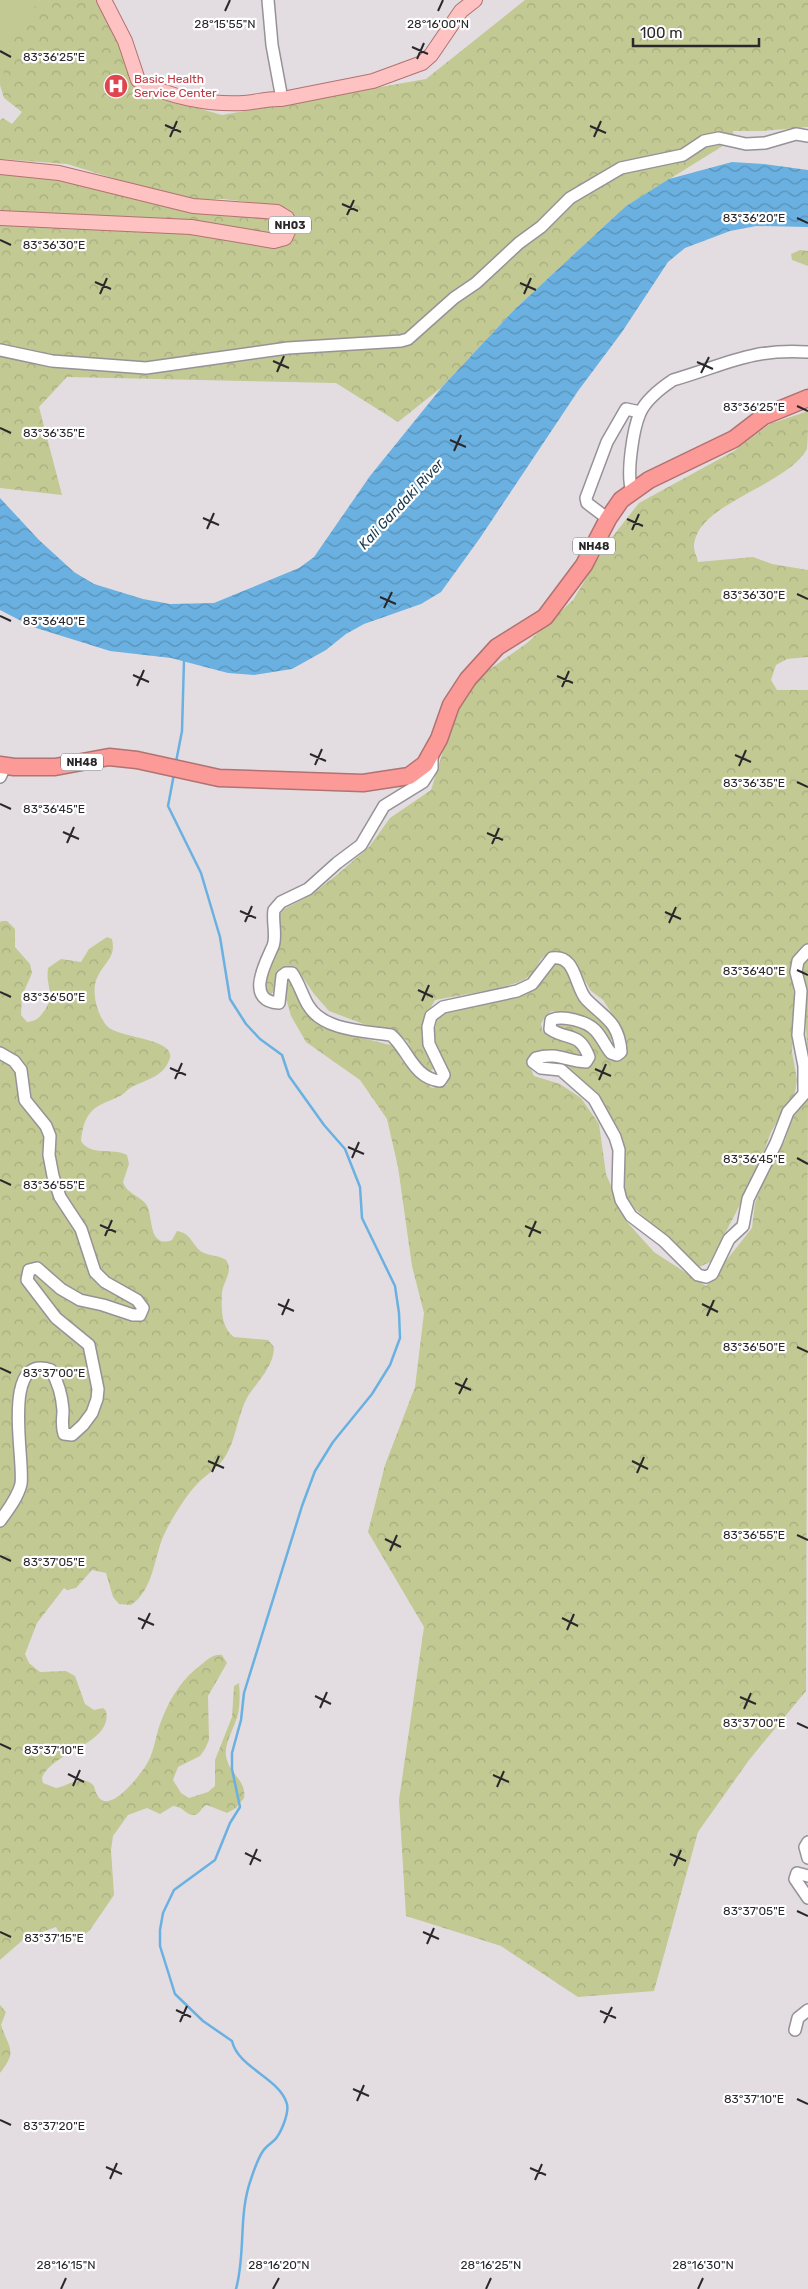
<svg xmlns="http://www.w3.org/2000/svg" width="808" height="2289" font-family="Rubik,sans-serif">
<style>
.grass{fill:#c2c993}
.forest{fill:url(#forest-crowns)}
.water{fill:url(#water-waves)}
.lines{fill:none;stroke-linecap:round;stroke-linejoin:round}
.stream{stroke:#6ab1e1;stroke-width:2.5}
.minor-casing{stroke:#979297;stroke-width:14}
.major-casing{stroke:#b27271;stroke-width:16}
.highway-casing{stroke:#b27271;stroke-width:19}
.minor{stroke:#fff;stroke-width:11}
.major{stroke:#fdc2c1;stroke-width:14}
.highway{stroke:#fb9a97;stroke-width:16}
.ticks{fill:none;stroke:#2a282a;stroke-width:2}
.labels{text-anchor:middle;stroke-width:4.5;stroke-linejoin:round;paint-order:stroke}
.shield{fill:#fff;stroke:#6a686a;stroke-width:1}
.shield-label{font-size:11px;font-weight:bold;fill:#2a282a}
.health-label{font-size:12px;fill:#be3a42;stroke:#fff;text-anchor:start}
.water-label{font-size:14px;font-style:italic;fill:#18374c;stroke:#fff}
.ticks-label{font-size:12px;text-anchor:middle;fill:#2a282a;stroke:#fff;stroke-width:4.5;stroke-linejoin:round;paint-order:stroke}
</style>
<defs>
<pattern id="forest-crowns" width="20" height="18" patternUnits="userSpaceOnUse" patternTransform="scale(1.25)"><rect width="20" height="18" fill="#c2c993"/><path d="M2 6a3 3 0 1 1 6 0M12 15a3 3 0 1 1 6 0" fill="none" stroke="#a7ad7f"/></pattern>
<pattern id="water-waves" width="16" height="10" patternUnits="userSpaceOnUse" patternTransform="scale(1.25)"><rect width="16" height="10" fill="#6ab1e1"/><path d="M0 5q4-4 8 0t8 0" fill="none" stroke="#5790b7"/></pattern>
</defs>
<rect width="100%" height="100%" fill="#e3dde2"/>
<polygon class="grass" points="0,0 39,0 0,85"/>
<g class="forest">
<polygon points="39,0 98,0 116,38 136,86 155,96 222,115 426,79 525,0 808,0 808,127 763,131 733,131 734,139 626,206 513,311 442,387 398,422 336,383 67,377 39,407 62,495 0,488 0,223 293,237 296,220 282,206 223,199 195,200 177,198 67,164 0,159 0,120 3,118 12,124 22,112 4,98 0,85 12,43"/>
<polygon points="0,173 41,176 284,220 282,235 0,212"/>
<polygon points="800,250 808,251 808,266 792,260 791,254"/>
<path d="M 808,411 C 808,421 808,440 807,449 C 786,487 695,503 694,547 C 694,551 697,557 698,562 L 753,557 L 772,564 L 808,570 L 808,657 L 787,659 L 776,665 L 771,680 L 777,690 L 808,690 L 808,946 L 800,950 L 791,965 L 795,1007 L 792,1052 L 797,1080 L 794,1098 L 784,1109 L 771,1132 L 754,1178 L 710,1262 L 699,1267 L 635,1209 L 624,1194 L 624,1150 L 620,1131 L 595,1093 L 540,1065 L 541,1060 L 581,1066 L 591,1065 L 594,1057 L 552,1027 L 552,1023 C 583,1020 596,1037 614,1057 L 618,1023 L 603,1000 L 591,991 L 577,967 L 563,953 C 532,953 544,966 528,977 C 514,988 455,996 435,1000 C 418,1030 416,1037 435,1068 L 430,1071 L 418,1062 L 407,1041 L 393,1029 L 374,1028 L 329,1011 L 314,994 L 295,966 L 285,966 C 275,978 279,984 271,995 L 264,988 L 264,977 L 278,917 L 284,909 L 311,895 L 338,874 L 369,847 L 390,818 L 431,790 L 449,732 L 461,702 L 482,675 L 527,643 L 573,600 L 609,541 L 639,503 L 734,451 L 770,424 Z"/>
<path d="M 2,921 L 7,921 L 15,929 L 15,947 L 30,964 L 32,973 L 22,996 L 21,1015 L 27,1022 C 34,1021 37,1020 41,1015 C 58,995 45,988 48,968 L 61,959 L 81,962 L 89,949 L 107,937 L 112,939 C 116,958 106,960 98,976 C 90,989 97,1015 107,1026 C 117,1038 175,1038 170,1058 C 164,1077 147,1079 132,1087 C 127,1089 125,1094 120,1096 C 109,1102 95,1104 88,1116 C 83,1124 82,1132 81,1141 C 91,1157 112,1147 127,1155 L 129,1164 L 123,1182 C 127,1194 139,1195 146,1204 C 154,1215 147,1249 172,1240 L 177,1231 C 191,1233 192,1245 202,1252 C 209,1256 219,1255 226,1260 C 234,1272 223,1281 222,1293 C 221,1307 221,1328 234,1337 L 268,1340 L 274,1347 C 274,1366 258,1381 248,1396 C 237,1415 237,1438 225,1457 C 218,1468 207,1474 198,1483 C 186,1495 170,1521 163,1537 C 154,1559 153,1590 131,1605 L 119,1604 L 113,1597 L 106,1573 L 92,1570 L 76,1588 L 67,1590 L 64,1588 L 37,1623 L 25,1654 L 29,1663 L 40,1672 L 66,1671 L 75,1676 L 85,1704 L 94,1710 L 103,1708 L 106,1711 C 113,1744 52,1751 42,1778 L 43,1783 L 56,1788 C 69,1786 82,1773 94,1786 C 102,1824 136,1780 145,1767 C 154,1754 155,1738 160,1724 C 168,1701 182,1678 202,1664 C 208,1659 214,1654 222,1655 L 227,1663 L 208,1696 L 209,1740 L 205,1749 L 200,1756 L 178,1767 L 173,1780 L 181,1793 L 189,1798 L 208,1792 L 215,1786 L 215,1760 L 232,1717 L 234,1686 L 239,1683 C 240,1694 240,1704 238,1714 C 235,1727 224,1743 226,1756 C 228,1773 247,1780 244,1798 L 236,1808 L 227,1813 L 207,1805 C 201,1807 200,1814 195,1815 C 186,1816 183,1806 173,1806 L 160,1814 L 147,1808 L 128,1815 L 113,1836 L 111,1850 L 114,1895 L 90,1930 L 79,1939 L 65,1944 L 56,1927 L 25,1938 L 0,1960 L 0,922 Z"/>
<polygon points="808,956 808,1058 802,971 805,957"/>
<path d="M 555,962 C 569,967 611,1021 612,1036 C 612,1039 611,1041 611,1044 L 567,1013 L 552,1011 L 546,1015 L 541,1024 L 543,1032 C 557,1037 580,1039 580,1057 C 559,1052 547,1046 527,1060 L 534,1076 L 560,1084 L 581,1098 L 599,1124 L 606,1174 L 626,1221 L 654,1252 L 706,1286 L 752,1228 L 755,1203 L 767,1173 L 785,1140 L 795,1110 L 804,1103 L 808,1092 L 806,1691 L 749,1760 L 698,1832 L 654,1991 L 578,1997 L 501,1946 L 406,1916 L 399,1800 L 424,1627 L 368,1532 L 385,1465 L 415,1387 L 424,1313 L 412,1266 L 398,1167 L 387,1119 L 360,1080 L 306,1042 L 291,1016 L 285,995 L 286,982 L 291,979 L 309,1017 L 327,1029 L 394,1046 L 402,1061 L 432,1088 L 447,1085 L 448,1069 L 438,1052 L 434,1033 L 438,1017 L 452,1010 L 507,996 Z"/>
<path d="M 0,2005 L 6,2012 L 1,2025 C 9,2049 18,2050 0,2073 Z"/>
</g>
<polygon class="water" points="732,162 764,164 808,170 808,227 756,226 730,231 685,248 668,262 622,332 578,391 480,538 441,592 421,604 364,624 346,634 326,650 292,669 254,675 228,673 171,658 110,651 33,627 0,610 0,498 39,540 74,572 94,584 143,599 170,604 214,603 299,568 314,557 370,476 442,387 513,311 572,256 626,206 669,179"/>
<g class="lines">
<g class="stream">
<polyline points="176,762 182,731 184,660"/>
<path d="M 174,774 L 168,806 L 201,873 L 220,937 L 230,999 L 246,1024 L 260,1039 L 282,1055 L 289,1076 L 324,1125 L 345,1149 L 360,1187 L 362,1218 L 395,1286 L 399,1313 L 400,1338 L 390,1365 L 372,1394 L 333,1442 L 315,1471 L 302,1506 L 244,1693 L 241,1720 L 232,1753 L 232,1769 L 240,1807 L 230,1823 L 215,1860 L 174,1890 L 163,1913 L 160,1930 L 160,1946 L 175,1994 L 203,2021 L 232,2041 C 238,2068 280,2078 287,2104 C 289,2113 282,2130 277,2137 C 274,2142 267,2145 263,2151 C 258,2158 254,2170 251,2179 C 238,2215 246,2253 236,2289"/>
</g>
<g class="minor-casing">
<g id="minor">
<polyline points="268,0 272,45 282,99"/>
<polyline points="0,350 52,361 146,368 288,348 401,341 408,339 454,298 476,283 519,243 541,227 570,198 621,168 683,155 704,141 719,138 746,144 765,143 796,134 808,136"/>
<path d="M 632,491 C 626,475 633,429 640,413 C 646,400 661,388 673,380 C 725,365 751,348 808,352"/>
<polyline points="608,519 587,503 586,498 607,442 626,409 640,412"/>
<path d="M 432,757 L 432,768 L 423,782 L 384,806 L 361,845 L 337,863 L 308,889 L 281,902 L 274,910 C 272,921 277,936 273,946 C 266,962 244,1001 279,1003 L 282,976 L 286,973 L 292,973 C 299,983 302,995 308,1005 C 323,1031 365,1031 391,1035 C 408,1049 413,1078 440,1081 L 444,1075 L 429,1044 L 428,1027 L 431,1016 L 443,1007 L 517,991 L 532,984 L 552,958 C 576,954 575,987 586,999 C 603,1017 619,1021 621,1052 L 617,1055 L 611,1053 C 605,1046 602,1037 595,1030 C 586,1021 563,1015 551,1020 L 550,1029 C 568,1041 579,1031 589,1057 L 586,1062 C 566,1061 557,1052 536,1058 L 533,1062 L 541,1068 L 561,1070 L 594,1099 L 615,1137 L 619,1150 L 618,1188 L 621,1200 L 631,1216 L 664,1241 L 698,1275 L 706,1277 L 712,1274 L 729,1239 L 743,1226 L 748,1199 L 776,1143 L 788,1112 L 804,1094 L 804,1066 L 798,1035 L 801,991 L 796,972 L 798,961 L 808,950"/>
<polyline points="0,765 2,773 0,777"/>
<path d="M 0,1053 L 14,1061 L 21,1070 L 25,1100 L 46,1126 L 50,1136 L 49,1155 L 53,1176 L 60,1197 L 81,1229 L 95,1272 L 105,1282 L 137,1300 L 143,1308 L 140,1315 L 133,1315 L 103,1305 L 80,1300 L 61,1289 L 37,1268 L 29,1270 L 27,1280 L 56,1318 L 89,1345 L 98,1389 L 97,1399 L 92,1413 L 83,1425 L 72,1435 L 64,1434 C 61,1425 63,1419 63,1410 C 62,1396 58,1382 51,1370 C 0,1352 25,1461 21,1484 C 18,1497 8,1510 0,1521"/>
<polyline points="808,1842 805,1847 808,1858"/>
<polyline points="808,1876 797,1873 795,1879 808,1898"/>
<polyline points="795,2030 798,2018 808,2010"/>
</g>
</g>
<g class="major-casing">
<g id="major">
<path d="M 104,0 L 125,41 L 138,80 C 166,97 211,105 244,103 C 257,102 268,98 282,99 L 373,81 L 422,63 L 431,55 L 461,11 L 475,0"/>
<polyline points="0,167 59,173 193,206 277,212 287,218 290,227 285,238 274,241 191,227 0,218"/>
</g>
</g>
<g class="highway-casing">
<polyline id="highway" points="0,765 14,767 55,767 109,757 137,760 219,778 363,783 409,776 425,764 439,739 451,705 468,679 497,647 545,617 584,565 608,519 621,500 649,480 734,439 764,416 808,398"/>
</g>
<use href="#minor" class="minor"/>
<use href="#major" class="major"/>
<use href="#highway" class="highway"/>
</g>
<path class="ticks" d="M 225,11 L 230,0M 438,11 L 443,0M 412,47 L 428,54M 0,51 L 11,57M 417,59 L 424,43M 165,125 L 181,132M 590,126 L 606,133M 170,137 L 177,121M 594,137 L 601,121M 342,204 L 358,211M 347,215 L 354,200M 797,218 L 808,223M 0,240 L 11,245M 95,282 L 111,289M 520,283 L 536,290M 100,294 L 107,278M 524,294 L 531,278M 273,361 L 289,368M 697,362 L 713,369M 277,372 L 284,356M 701,373 L 709,357M 797,406 L 808,411M 0,428 L 11,433M 450,440 L 466,447M 454,451 L 461,435M 203,518 L 219,525M 627,519 L 643,526M 207,529 L 214,513M 632,530 L 639,514M 797,594 L 808,599M 380,597 L 396,604M 384,608 L 392,592M 0,616 L 11,621M 133,675 L 149,682M 557,676 L 573,683M 137,686 L 144,670M 562,687 L 569,671M 310,754 L 326,761M 735,755 L 751,762M 315,765 L 322,749M 739,766 L 746,750M 797,782 L 808,787M 0,804 L 11,809M 63,832 L 79,839M 487,833 L 503,840M 67,843 L 74,827M 492,844 L 499,828M 240,911 L 256,918M 665,912 L 681,919M 245,922 L 252,906M 669,923 L 676,907M 797,970 L 808,975M 418,990 L 433,997M 0,992 L 11,997M 422,1001 L 429,985M 170,1068 L 186,1075M 595,1069 L 611,1076M 175,1079 L 182,1063M 599,1080 L 606,1064M 348,1147 L 364,1154M 352,1158 L 359,1142M 797,1158 L 808,1164M 0,1180 L 11,1185M 100,1225 L 116,1232M 525,1226 L 541,1233M 105,1236 L 112,1220M 529,1237 L 536,1221M 278,1304 L 294,1311M 702,1304 L 718,1312M 282,1315 L 289,1299M 707,1316 L 714,1300M 797,1347 L 808,1352M 0,1368 L 11,1373M 455,1383 L 471,1390M 459,1394 L 467,1378M 208,1461 L 224,1468M 632,1461 L 648,1469M 212,1472 L 219,1456M 637,1473 L 644,1457M 797,1535 L 808,1540M 385,1539 L 401,1547M 390,1551 L 397,1535M 0,1556 L 11,1561M 138,1618 L 154,1625M 562,1618 L 578,1626M 142,1629 L 150,1613M 567,1630 L 574,1614M 315,1696 L 331,1704M 740,1697 L 756,1704M 320,1708 L 327,1692M 744,1709 L 751,1693M 797,1723 L 808,1728M 0,1744 L 11,1749M 68,1774 L 84,1782M 493,1775 L 509,1782M 73,1786 L 80,1770M 497,1787 L 504,1771M 245,1853 L 261,1861M 670,1854 L 686,1861M 250,1865 L 257,1849M 674,1866 L 681,1850M 797,1911 L 808,1916M 0,1932 L 11,1937M 423,1932 L 439,1939M 427,1944 L 434,1928M 176,2010 L 191,2017M 600,2011 L 616,2018M 180,2022 L 187,2006M 604,2023 L 612,2007M 353,2089 L 369,2096M 797,2099 L 808,2104M 357,2101 L 364,2085M 0,2120 L 11,2125M 106,2167 L 122,2174M 530,2168 L 546,2175M 110,2179 L 117,2163M 535,2180 L 542,2164M 61,2289 L 66,2278M 273,2289 L 279,2278M 486,2289 L 491,2278M 698,2289 L 703,2278"/>
<defs>
<g id="hospital-disc" transform="scale(1.25)"><circle r="9.5" fill="#e0444e" stroke="#fff"/><path d="M-5-5h3v3.5h4V-5h3V5h-3V1.5h-4V5h-3Z" fill="#fff"/></g>
</defs>
<g fill-rule="evenodd">
<use href="#hospital-disc" x="116" y="86"/>
</g>
<g class="labels">
<g class="shield">
<rect x="269" y="216.5" width="42" height="17" rx="4"/>
<rect x="573" y="537.5" width="42" height="17" rx="4"/>
<rect x="61" y="753.5" width="42" height="17" rx="4"/>
</g>
<g class="shield-label">
<text x="290" y="229">NH03</text>
<text x="594" y="550">NH48</text>
<text x="82" y="766">NH48</text>
</g>
<g class="health-label">
<text x="134" y="83">Basic Health<tspan x="134" dy="14">Service Center</tspan></text>
</g>
<g class="water-label">
<text transform="translate(401 504) rotate(-47)" y="5">Kali Gandaki River</text>
</g>
</g>
<g class="ticks-label">
<text x="225" y="28">28°15'55"N</text>
<text x="438" y="28">28°16'00"N</text>
<text x="54" y="61">83°36'25"E</text>
<text x="754" y="222">83°36'20"E</text>
<text x="54" y="249">83°36'30"E</text>
<text x="754" y="411">83°36'25"E</text>
<text x="54" y="437">83°36'35"E</text>
<text x="754" y="599">83°36'30"E</text>
<text x="54" y="625">83°36'40"E</text>
<text x="754" y="787">83°36'35"E</text>
<text x="54" y="813">83°36'45"E</text>
<text x="754" y="975">83°36'40"E</text>
<text x="54" y="1001">83°36'50"E</text>
<text x="754" y="1163">83°36'45"E</text>
<text x="54" y="1189">83°36'55"E</text>
<text x="754" y="1351">83°36'50"E</text>
<text x="54" y="1377">83°37'00"E</text>
<text x="754" y="1539">83°36'55"E</text>
<text x="54" y="1566">83°37'05"E</text>
<text x="754" y="1727">83°37'00"E</text>
<text x="54" y="1754">83°37'10"E</text>
<text x="754" y="1915">83°37'05"E</text>
<text x="54" y="1942">83°37'15"E</text>
<text x="754" y="2103">83°37'10"E</text>
<text x="54" y="2130">83°37'20"E</text>
<text x="66" y="2269">28°16'15"N</text>
<text x="279" y="2269">28°16'20"N</text>
<text x="491" y="2269">28°16'25"N</text>
<text x="703" y="2269">28°16'30"N</text>
</g>
<path d="M633 38v8h126v-8" fill="none" stroke="#2a282a" stroke-width="2.5"/>
<text x="640" y="38" font-size="15" fill="#2a282a" stroke="#ffffff" stroke-width="4" paint-order="stroke">100 m</text>
</svg>
